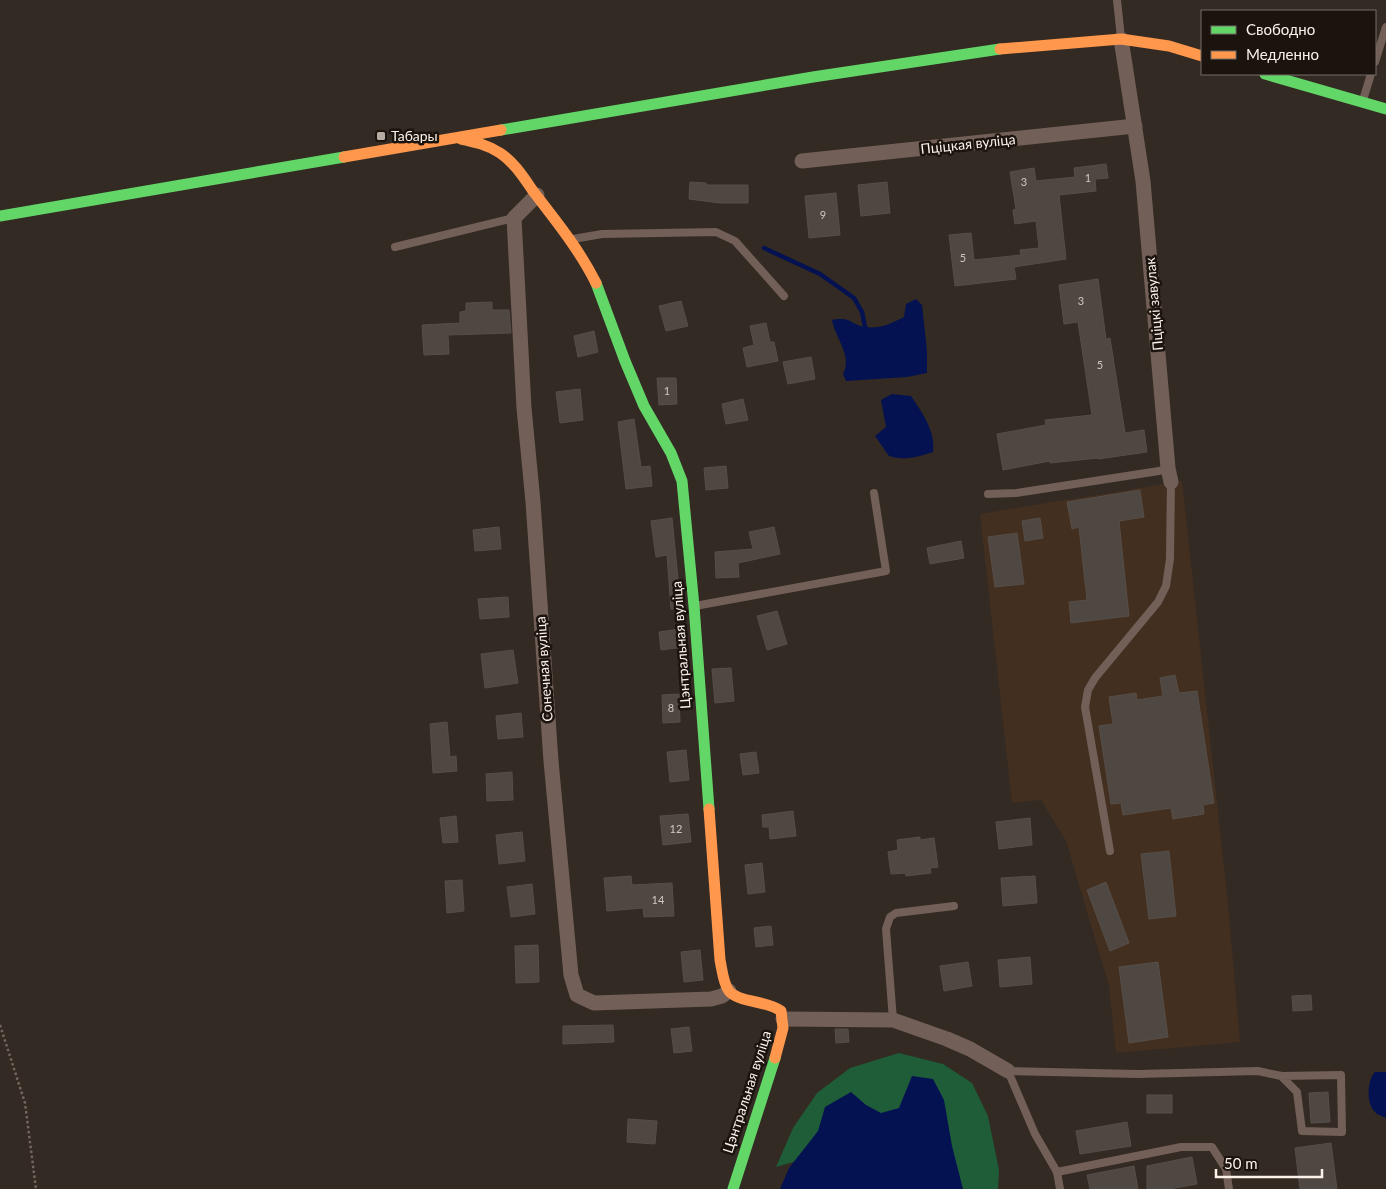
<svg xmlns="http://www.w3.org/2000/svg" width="1386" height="1189" font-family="Lato,sans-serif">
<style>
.built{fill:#432f20}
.green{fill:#1f5c38}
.water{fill:#051252}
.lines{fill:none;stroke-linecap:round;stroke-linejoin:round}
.stream{stroke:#051252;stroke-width:4.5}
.building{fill:#4e4742;stroke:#564e48}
.path{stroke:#746660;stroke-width:2.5;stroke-dasharray:2.5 2.5;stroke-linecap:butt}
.lane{stroke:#725f58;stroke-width:8}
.street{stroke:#725f58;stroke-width:15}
.fast{stroke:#63d668;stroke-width:11}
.slow{stroke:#ff974d;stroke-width:11}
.poi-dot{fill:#b6aca4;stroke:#1b130e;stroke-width:2}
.labels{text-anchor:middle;stroke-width:5;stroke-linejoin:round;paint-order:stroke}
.number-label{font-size:11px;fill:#d1c7c0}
.poi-label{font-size:14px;fill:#fdf2ea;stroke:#1b130e;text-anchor:start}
.street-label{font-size:14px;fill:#fdf2ea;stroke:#1b130e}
</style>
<rect width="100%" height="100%" fill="#332a23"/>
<polygon class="built" points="1182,481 1228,904 1240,1042 1116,1053 1109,986 1066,841 1041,800 1012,803 980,514"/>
<polygon class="green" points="899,1053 943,1064 972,1083 988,1116 999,1170 998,1189 812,1189 914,1106 807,1158 776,1167 793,1128 817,1093 850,1068"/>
<g class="water">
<path d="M 916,299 L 922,305 L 927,351 L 927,373 L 907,377 L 846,381 L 843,374 C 853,356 835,338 832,320 C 852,316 850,325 866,327 C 881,329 892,323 904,317 L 906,304 Z"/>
<path d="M 892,394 L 911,396 C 922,412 936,432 933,452 C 917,457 905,461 889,456 L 875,436 L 886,427 L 881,400 Z"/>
<path d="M 1375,1072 L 1386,1072 L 1386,1118 C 1383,1116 1377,1115 1375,1112 C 1366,1104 1367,1080 1375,1072 Z"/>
<polygon points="912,1076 933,1079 944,1100 952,1146 963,1189 780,1189 789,1168 818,1131 825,1107 851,1092 866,1105 881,1113 899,1108"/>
</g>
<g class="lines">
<polyline class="stream" points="764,248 820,274 854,298 862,312 865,327"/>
</g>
<g class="building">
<polygon points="1106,164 1108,178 1095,179 1096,191 1059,195 1066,259 1014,267 1016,279 955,286 949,235 971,233 974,260 1021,255 1020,250 1039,248 1036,221 1015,224 1013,210 1016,209 1010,172 1034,168 1036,181 1075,177 1074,168"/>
<polygon points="690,182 706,183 706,185 748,185 748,203 720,203 689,199"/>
<polygon points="887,182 890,213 861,216 858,185"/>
<polygon points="836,193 840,235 809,238 805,196"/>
<polygon points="1098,279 1106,339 1110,338 1125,433 1144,430 1147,452 1098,459 1098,458 1050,463 1050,461 1003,470 997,434 1046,425 1045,420 1092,415 1078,322 1064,324 1059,285"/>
<polygon points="681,301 688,326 666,331 659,306"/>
<polygon points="492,302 492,310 509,310 511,333 448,335 449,354 424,355 422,325 460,323 460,312 466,311 466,303"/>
<polygon points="766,323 770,342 774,342 778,361 747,367 743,348 754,345 750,326"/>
<polygon points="594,331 598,352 578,357 574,336"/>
<polygon points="811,357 815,379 788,384 783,362"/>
<polygon points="657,378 676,378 677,404 659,405"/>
<polygon points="580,389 583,420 560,423 556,392"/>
<polygon points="743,399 748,420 726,424 722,404"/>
<polygon points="634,419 641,467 650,466 652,486 626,489 618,422"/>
<polygon points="726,466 728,488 706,490 704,468"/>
<polygon points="1140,490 1144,517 1119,521 1129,616 1071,623 1069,602 1087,600 1079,527 1072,529 1067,502"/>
<polygon points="672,518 681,609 671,609 667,555 656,557 651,521"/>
<polygon points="1040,518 1043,538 1025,541 1022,521"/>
<polygon points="499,527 501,549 475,551 473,530"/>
<polygon points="774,527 780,554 738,563 739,577 716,578 715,552 753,549 749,532"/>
<polygon points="1017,533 1024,584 995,587 988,537"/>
<polygon points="961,541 964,558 930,564 927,548"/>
<polygon points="508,597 509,617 480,619 478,599"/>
<polygon points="777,611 787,644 767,650 757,616"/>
<polygon points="680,629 683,647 661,650 659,632"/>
<polygon points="513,650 518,683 485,688 481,654"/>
<polygon points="731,668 734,701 715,703 712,669"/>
<polygon points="1175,675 1179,693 1197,691 1214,803 1203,805 1204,814 1173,819 1171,808 1123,815 1121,803 1111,804 1099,726 1113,724 1109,697 1136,693 1137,700 1163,696 1160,678"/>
<polygon points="679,694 680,722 663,723 662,695"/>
<polygon points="521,713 523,737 498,739 496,716"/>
<polygon points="447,722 450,757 456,756 457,771 433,773 430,724"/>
<polygon points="686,750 689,780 670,782 667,752"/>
<polygon points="756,752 759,773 743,775 740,754"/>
<polygon points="512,772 513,800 487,801 486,774"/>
<polygon points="793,811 796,836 770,839 769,827 763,827 762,815"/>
<polygon points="688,814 691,842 663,845 660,816"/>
<polygon points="456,816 458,842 443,843 440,818"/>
<polygon points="1030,818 1032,845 999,849 996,822"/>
<polygon points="522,832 525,861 499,864 496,835"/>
<polygon points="920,837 920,840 934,838 938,867 930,868 931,873 906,876 905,873 891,874 888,852 898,850 897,840"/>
<polygon points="1169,851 1176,916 1149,919 1141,854"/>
<polygon points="762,863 765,892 748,894 745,865"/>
<polygon points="631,876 632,885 672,883 674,916 644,917 643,908 607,911 604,878"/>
<polygon points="1035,876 1037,903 1003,906 1001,878"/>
<polygon points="462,880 464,911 447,913 445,881"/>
<polygon points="1106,882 1129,943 1110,951 1087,890"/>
<polygon points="532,884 535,914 511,917 507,887"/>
<polygon points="771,926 773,945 756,947 754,928"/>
<polygon points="538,945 539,982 516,983 515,946"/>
<polygon points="700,950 703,980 684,982 681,952"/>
<polygon points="1030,957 1032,984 1000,987 998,960"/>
<polygon points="968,962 972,986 944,991 940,966"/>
<polygon points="1158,962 1168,1037 1129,1043 1119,967"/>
<polygon points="1311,995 1312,1010 1293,1011 1292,996"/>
<polygon points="613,1025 614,1042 563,1044 563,1026"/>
<polygon points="689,1027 692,1051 674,1053 671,1029"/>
<polygon points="835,1029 848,1029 849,1042 836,1043"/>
<polygon points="1328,1092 1330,1122 1311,1123 1309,1093"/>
<rect x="1147" y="1095" width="25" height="18"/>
<polygon points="628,1119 657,1121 655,1144 627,1142"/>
<polygon points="1127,1122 1131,1146 1080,1154 1076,1131"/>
<polygon points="1331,1143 1337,1189 1300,1189 1295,1148"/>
<polygon points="1192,1157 1197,1184 1170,1189 1147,1189 1147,1166"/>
<polygon points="1134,1166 1138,1189 1090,1189 1087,1175"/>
</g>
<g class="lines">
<polyline class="path" points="0,1025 25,1103 36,1189"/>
<g class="lane">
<polyline points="1117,0 1121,38"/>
<polyline points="1375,62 1386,27"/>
<polyline points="1363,100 1371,74"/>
<polyline points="573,239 602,234 716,232 735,241 784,296"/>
<polyline points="395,247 514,218"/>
<polyline points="988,494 1016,493 1159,471 1168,468"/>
<polyline points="695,606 886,571 874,493"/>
<polyline points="1110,851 1085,707 1088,690 1095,678 1158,602 1166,586 1170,559 1171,482"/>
<polyline points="893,1020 886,929 890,917 896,913 954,906"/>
<polyline points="1057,1172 1181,1147 1212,1147 1226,1169 1229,1189"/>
<polyline points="1060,1189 1057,1172 1035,1134 1008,1071 1138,1074 1258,1071 1281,1076 1341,1075 1342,1132 1302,1131 1297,1092 1281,1076"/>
</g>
<g class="street">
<polyline points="1121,39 1143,181 1168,468 1171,482"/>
<polyline points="802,161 1135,126"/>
<polyline points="537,195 514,218 524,408 533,502 551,761 571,975 577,995 594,1003 711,999 722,996 729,991"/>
<polyline points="783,1019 893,1020 947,1039 970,1049 1008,1071"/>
</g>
<g class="fast">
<polyline points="1265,74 1386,109"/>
<polyline points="501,130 813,77 1000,49"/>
<polyline points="0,216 344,157"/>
<polyline points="596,283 625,361 644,406 671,453 682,481 694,606 709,809"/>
<polyline points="733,1189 775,1058"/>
</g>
<g class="slow">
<polyline points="1000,49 1121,39 1169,46 1202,56"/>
<path d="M 461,139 C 475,142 488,145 500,153 C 514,162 524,178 533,191 C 556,221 579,249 596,283"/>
<polyline points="344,157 501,130"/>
<path d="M 709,809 L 720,960 C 722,969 723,983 729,991 C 739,1003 766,1000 781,1011 L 783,1028 L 775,1058"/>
</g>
</g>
<rect class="poi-dot" x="376" y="131" width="10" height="10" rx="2.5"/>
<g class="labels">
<g class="number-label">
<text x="1088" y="182">1</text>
<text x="1024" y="186">3</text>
<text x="823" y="219">9</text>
<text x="963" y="262">5</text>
<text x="1081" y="305">3</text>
<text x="1100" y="369">5</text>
<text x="667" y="395">1</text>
<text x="671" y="712">8</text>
<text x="676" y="833">12</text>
<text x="658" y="904">14</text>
</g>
<g class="poi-label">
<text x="391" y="141">Табары</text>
</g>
<g class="street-label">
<text transform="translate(968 144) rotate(-6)" y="5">Пціцкая вуліца</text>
<text transform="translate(1154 304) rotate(-95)" y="5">Пціцкі завулак</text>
<text transform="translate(681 645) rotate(-94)" y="5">Цэнтральная вуліца</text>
<text transform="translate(544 669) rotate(-94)" y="5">Сонечная вуліца</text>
<text transform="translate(747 1092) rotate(-72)" y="5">Цэнтральная вуліца</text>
</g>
</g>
<rect x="1201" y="10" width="175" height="65" fill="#1b130e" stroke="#756c66"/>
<rect x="1211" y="26" width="25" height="8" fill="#63d668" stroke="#756c66"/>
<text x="1246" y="35" font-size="15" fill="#fdf2ea">Свободно</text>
<rect x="1211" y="51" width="25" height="8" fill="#ff974d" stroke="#756c66"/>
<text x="1246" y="60" font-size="15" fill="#fdf2ea">Медленно</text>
<path d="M1216 1169v8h106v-8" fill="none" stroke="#fdf2ea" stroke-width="2.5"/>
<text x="1224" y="1169" font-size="15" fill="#fdf2ea" stroke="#1b130e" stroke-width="4" paint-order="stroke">50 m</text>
</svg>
